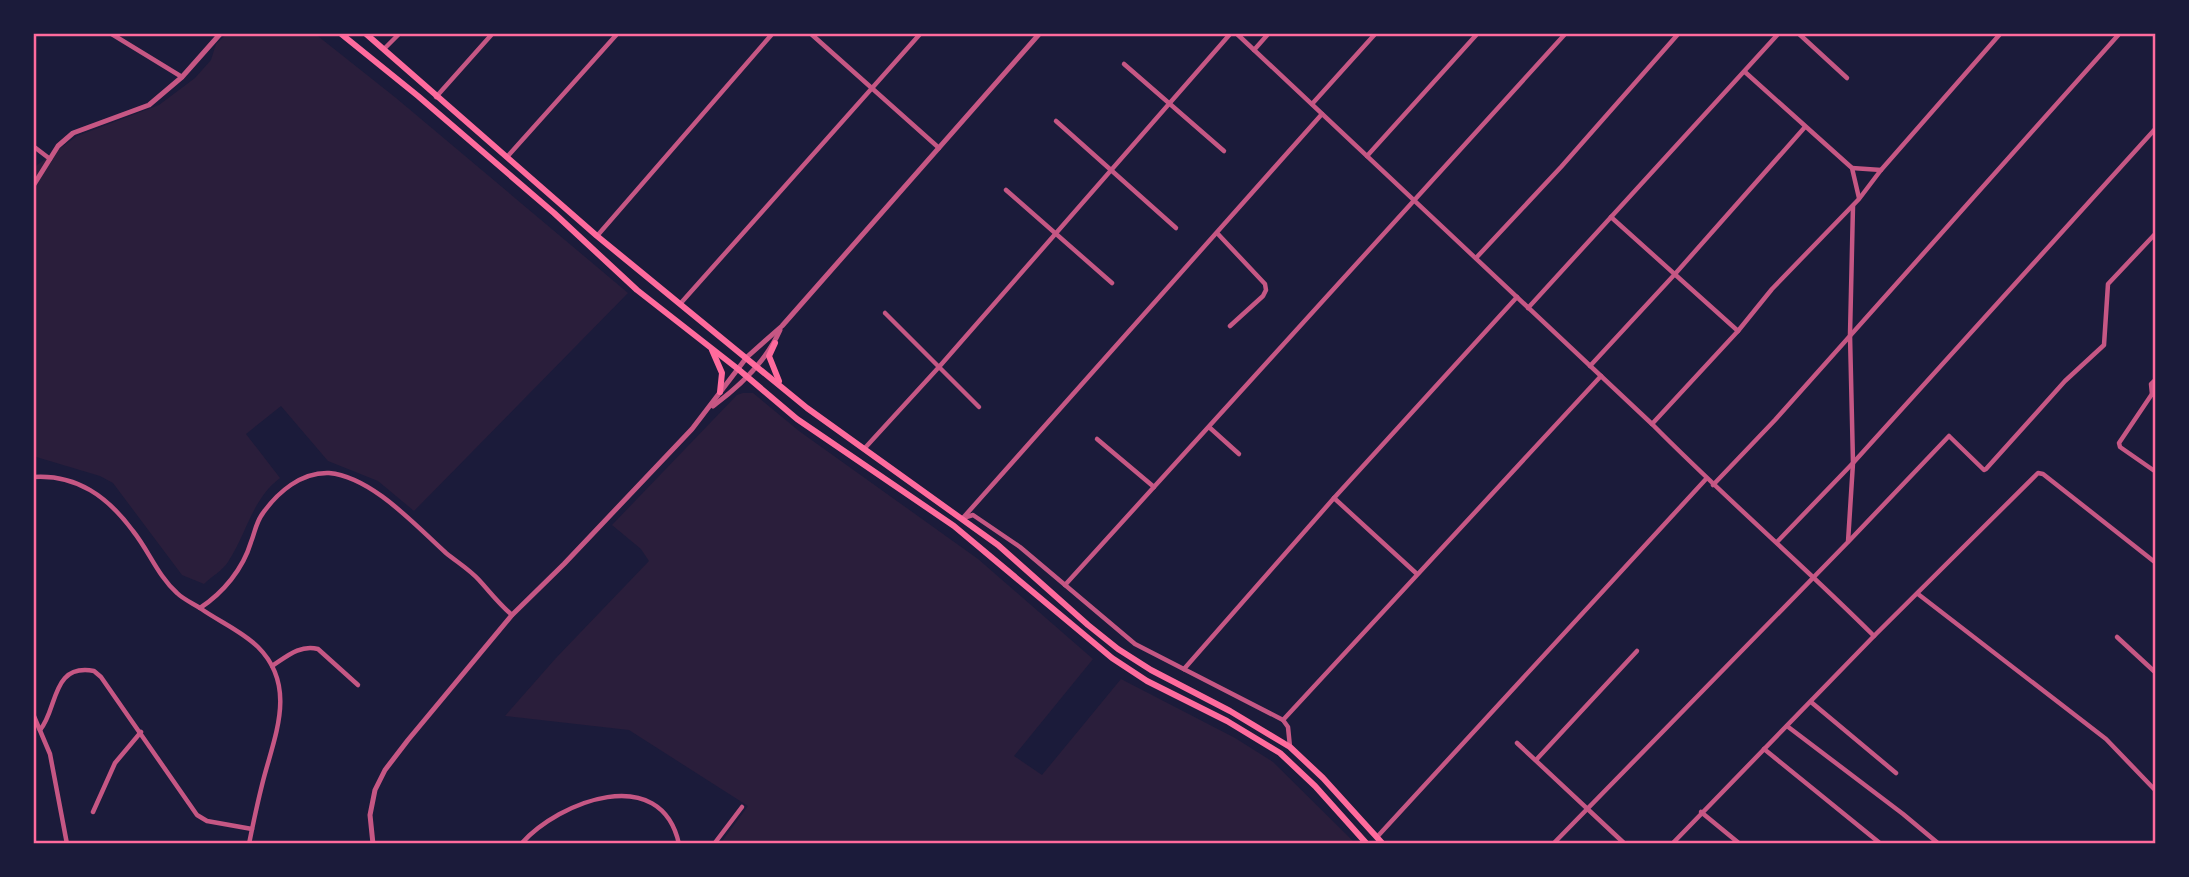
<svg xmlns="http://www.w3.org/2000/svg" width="2189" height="877" font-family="'Fira Sans',sans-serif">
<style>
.green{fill:#2a1e3b}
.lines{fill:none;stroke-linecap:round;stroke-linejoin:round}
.minor{stroke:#c65784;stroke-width:4.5}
.tertiary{stroke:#c65784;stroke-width:5}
.primary{stroke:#ff6b9d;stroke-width:6}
.neatline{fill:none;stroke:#ff6b9d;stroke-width:2.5}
</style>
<rect width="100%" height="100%" fill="#1b1b3a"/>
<g class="green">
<path d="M 228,33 L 314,33 L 396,98 L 628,293 L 414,511 L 378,481 L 328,461 L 281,406 L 246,434 L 280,478 C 252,499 247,533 228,562 C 223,570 211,577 204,584 L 182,575 L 113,483 L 100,476 L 33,456 L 33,168 L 77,136 L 159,105 L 195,78 L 211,60 L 216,44 Z"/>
<polygon points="743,393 753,393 799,431 978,559 1093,659 1014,756 1042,775 1121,679 1235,738 1273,762 1356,844 720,844 748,806 629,730 505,716 556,658 649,561 641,549 612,525 737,395"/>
</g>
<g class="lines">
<g class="minor">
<polyline points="110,33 182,77"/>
<polyline points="810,33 939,148"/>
<path d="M 1236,33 L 1652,424 C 1724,497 1802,564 1874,636"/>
<polyline points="1798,33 1847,78"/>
<polyline points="384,49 400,33"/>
<polyline points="1254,50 1269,33"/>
<polyline points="1124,64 1224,151"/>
<polyline points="1745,72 1852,168 1859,198"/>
<polyline points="436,97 493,33"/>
<polyline points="1312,104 1376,33"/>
<polyline points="1056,121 1176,228"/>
<polyline points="33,146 50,159"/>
<polyline points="1367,156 1478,33"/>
<polyline points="507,157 618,33"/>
<polyline points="1852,168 1881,170"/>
<polyline points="1006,190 1112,283"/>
<polyline points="1611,217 1738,331"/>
<polyline points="1218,234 1265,284 1266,290 1263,296 1230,326"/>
<polyline points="597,236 773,33"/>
<polyline points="1476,258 1561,167 1679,33"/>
<polyline points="680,304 921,33"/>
<polyline points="1528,308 1779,33"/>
<polyline points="885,313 979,407"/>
<polyline points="1590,366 1675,274 1805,127"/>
<polyline points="2156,379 2151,384 2152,394 2156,396"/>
<polyline points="2152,394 2119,443 2120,447 2156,472"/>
<polyline points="1652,424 1738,331 1772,289 1859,199 1881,170 2001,33"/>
<polyline points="1209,427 1239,454"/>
<polyline points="1097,439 1154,487"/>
<polyline points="864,449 939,367 1231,33"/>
<path d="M 33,477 C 77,474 108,497 133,531 C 149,551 158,576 177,593 C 183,599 192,603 200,608 C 223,593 243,569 251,542 C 255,532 256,522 263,513 C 278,492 301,472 329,473 C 372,477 415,525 446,553 C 457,562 470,570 479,580 C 490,592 499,604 512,615"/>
<polyline points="1713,485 1775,420 2120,33"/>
<polyline points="1334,498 1417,574"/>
<polyline points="963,518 973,515 1020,547 1135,644 1283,720 1288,727 1290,747"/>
<polyline points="962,519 1322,114"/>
<polyline points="1849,541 1949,436 1984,470 1986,469 2065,381 2104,345 2108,284 2156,233"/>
<polyline points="1777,542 1853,463 2156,128"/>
<polyline points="1065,585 1566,33"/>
<polyline points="1918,594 2106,739 2156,791"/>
<path d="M 200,608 C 218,621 242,631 258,647 C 299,688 273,739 262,785 C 257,805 253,824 249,844"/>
<polyline points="2117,637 2156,673"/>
<path d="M 272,666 C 286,657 300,644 318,649 L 358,685"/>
<polyline points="1184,669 1334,498 1517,297"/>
<polyline points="1811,702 1896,773"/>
<polyline points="33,714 50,754 67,844"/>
<polyline points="1283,720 1601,376"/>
<polyline points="1787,726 1903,814 1939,844"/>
<path d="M 40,730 C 58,709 51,663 94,671 L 101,677 L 197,815 L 207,821 L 252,829"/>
<polyline points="1517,743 1625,844"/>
<polyline points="1764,749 1881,844"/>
<polyline points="1536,760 1637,651"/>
<polyline points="93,812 115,763 141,732"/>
<polyline points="1701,812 1740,844"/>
<polyline points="1377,837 1706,479"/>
<path d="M 521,844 C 559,801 661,762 679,844"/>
<polyline points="714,844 742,807"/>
<polyline points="1553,844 1848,542 1853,463 1850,335 1853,206"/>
<polyline points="1672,844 1874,636 2038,473 2043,474 2156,563"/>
</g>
<g class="tertiary">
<polyline points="33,186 58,146 73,133 149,105 182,77 221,33"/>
<path d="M 713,406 C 740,386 767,360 780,330"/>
<polyline points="373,844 370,815 375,790 385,770 408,740 512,615 564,564 692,429 747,357 782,326 1040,33"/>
</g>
<g class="primary">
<polyline points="340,33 418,96 554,213 637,290 738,369 797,419 954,526 1112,658 1147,681 1227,721 1280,753 1315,786 1367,844"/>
<polyline points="365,33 597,236 807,408 998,545 1088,625 1118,649 1151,670 1230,711 1290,747 1323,778 1383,844"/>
<polyline points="775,343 769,356 779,381"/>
<polyline points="712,350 722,373 720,392"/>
</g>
</g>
<rect width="2189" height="877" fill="none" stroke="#1b1b3a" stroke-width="70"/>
<rect x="35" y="35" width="2119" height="807" class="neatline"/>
</svg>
